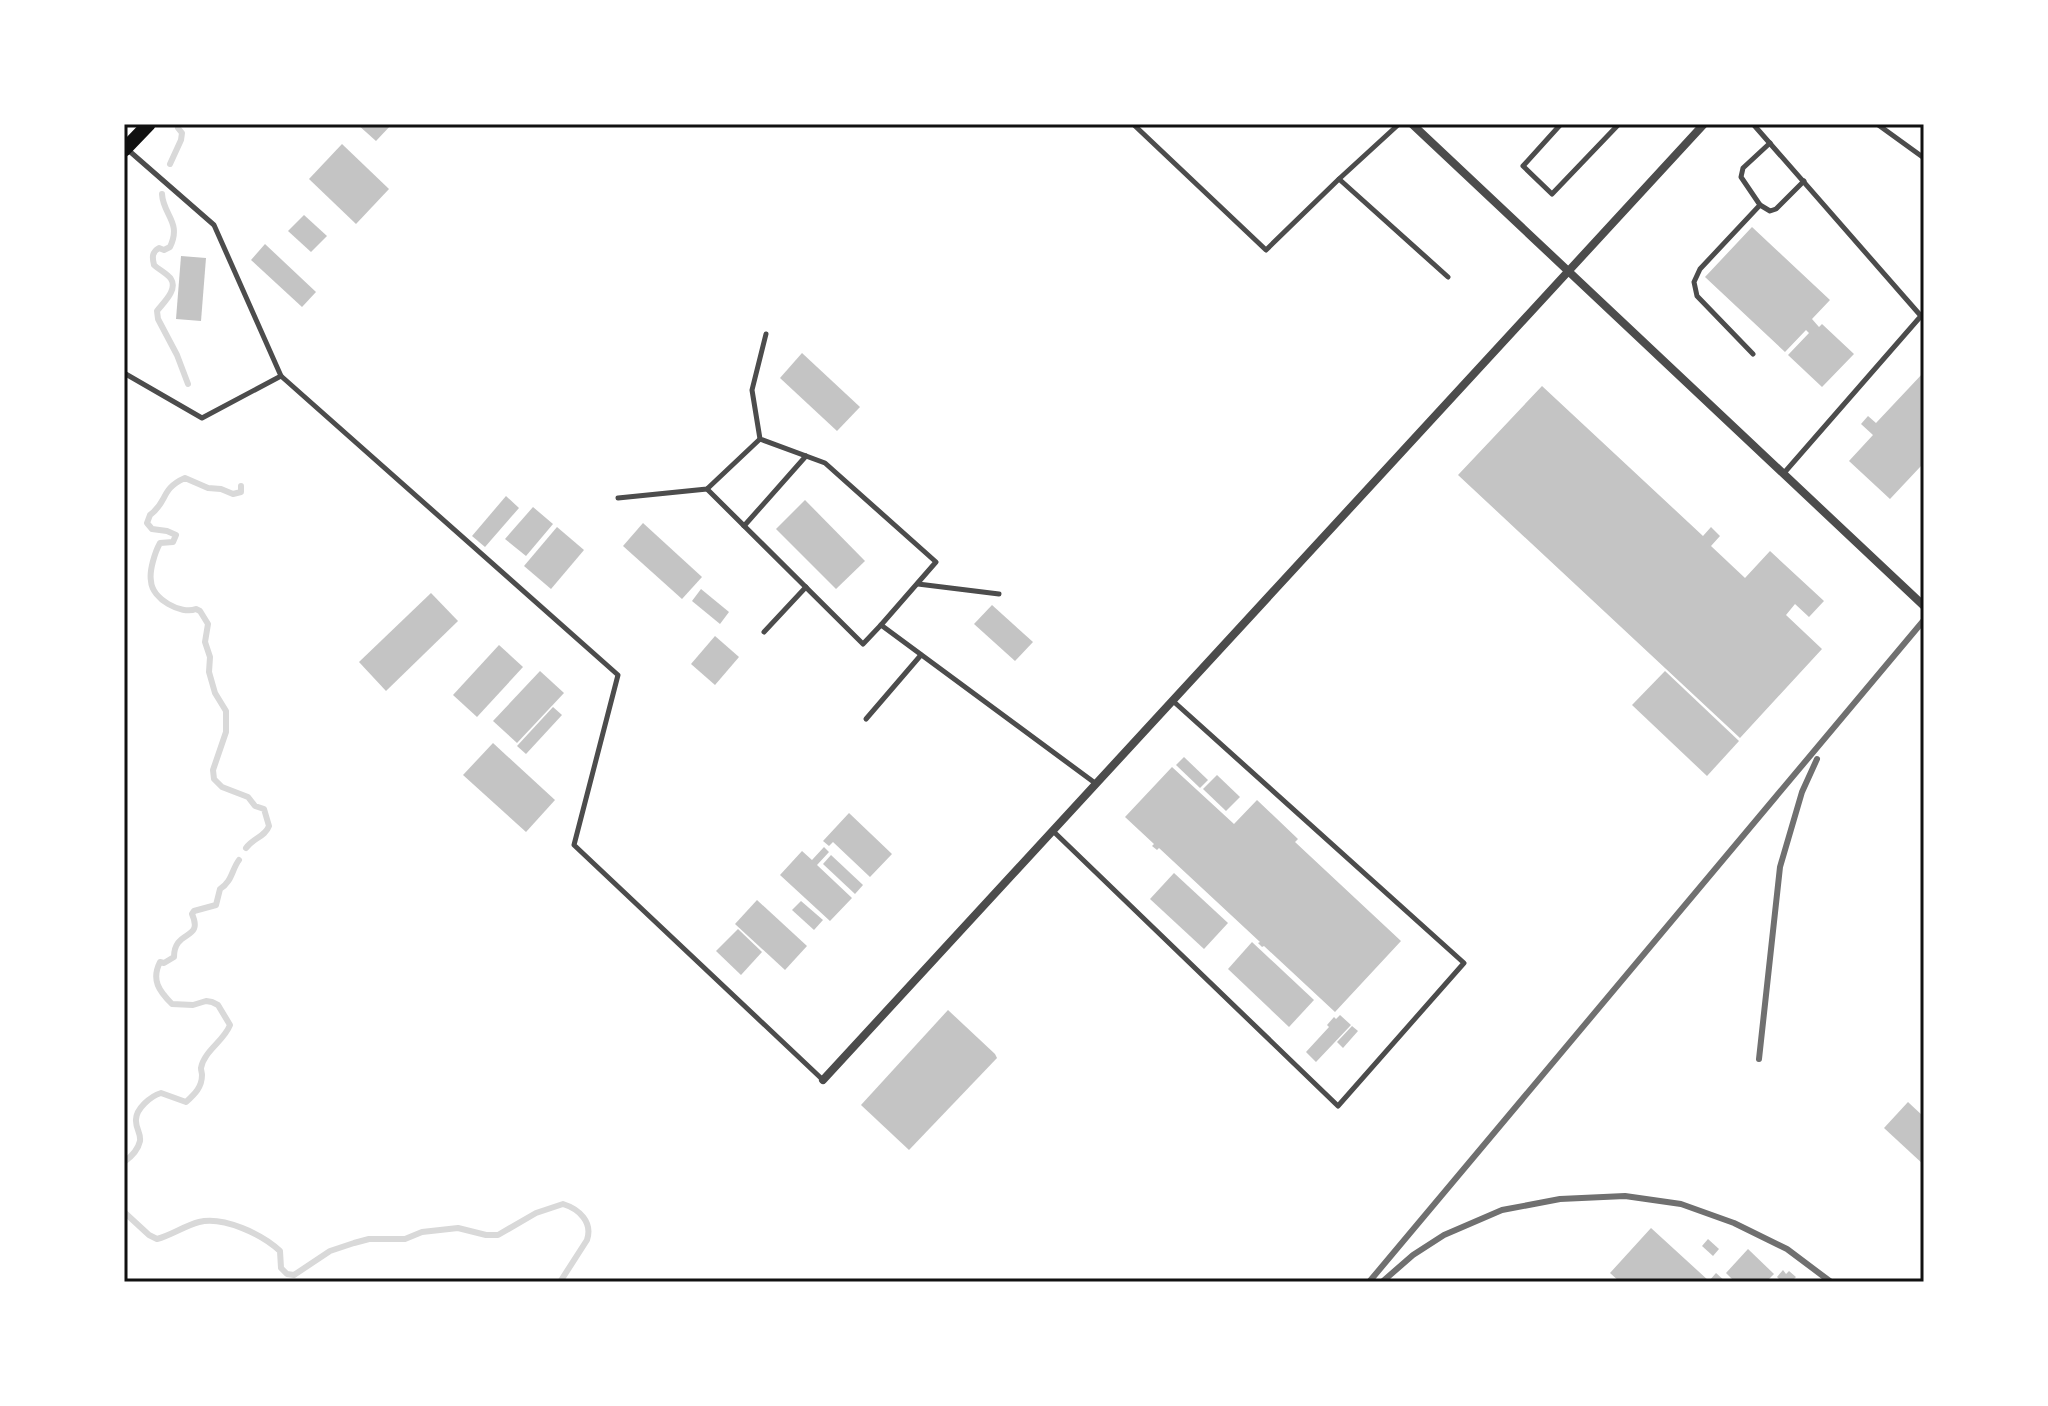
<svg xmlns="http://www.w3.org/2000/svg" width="2048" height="1406" font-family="'Space Grotesk',sans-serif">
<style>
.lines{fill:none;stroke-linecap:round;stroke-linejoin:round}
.stream{stroke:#d9d9d9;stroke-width:6}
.building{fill:#c4c4c4}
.service{stroke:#4c4c4c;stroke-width:5}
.minor{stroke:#4c4c4c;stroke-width:8}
.secondary{stroke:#111;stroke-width:14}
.rail{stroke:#707070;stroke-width:6}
.neatline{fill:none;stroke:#111;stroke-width:3}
</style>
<rect width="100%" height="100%" fill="#fff"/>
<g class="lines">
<g class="stream">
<polyline points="170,164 181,140 182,133 178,128"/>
<path d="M 162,194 C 163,215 182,222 170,247 L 164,250 L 159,248 C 152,252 152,257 154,265 C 158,269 168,274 171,279 C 178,290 163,303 157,311 L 158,319 L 177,355 L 188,384"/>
<path d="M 241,486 L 241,492 L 233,494 L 221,489 L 208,488 L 185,478 C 160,489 168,502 150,515 L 147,523 L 152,529 L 167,531 L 176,535 L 173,542 L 160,543 C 155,552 149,571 151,581 C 152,599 181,615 196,609 L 200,611 L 208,624 L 205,642 L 210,657 L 209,672 L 215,693 L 226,711 L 226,732 L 213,770 L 214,779 L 222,787 L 248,797 L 255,806 L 264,809 L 269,826 C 265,837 253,838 246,848"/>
<path d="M 124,1162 C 131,1157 138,1150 140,1141 C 141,1133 136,1129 136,1121 C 135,1109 151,1096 161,1093 L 186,1102 C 195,1094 202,1087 202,1075 C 202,1073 201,1071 201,1068 C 204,1051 224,1041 230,1025 L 218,1005 L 212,1002 L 206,1001 L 193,1005 L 172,1004 C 159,991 151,980 160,962 L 164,963 L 174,957 C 174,929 204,941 192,914 L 194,911 L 216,905 L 220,889 C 232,882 232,869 239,860"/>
<path d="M 124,1212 L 149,1235 L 157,1239 C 172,1235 184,1226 199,1222 C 223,1216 262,1234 280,1251 L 281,1268 L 287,1274 L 294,1275 L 330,1251 L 354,1243 L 369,1239 L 405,1239 L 422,1232 L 458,1228 L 486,1235 L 498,1235 L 536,1213 L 563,1204 C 579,1209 593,1222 587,1240 L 560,1282"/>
</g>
</g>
<g class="building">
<polygon points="357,124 392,124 376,141"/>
<polygon points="342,144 389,189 356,224 309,179"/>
<polygon points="304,215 327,236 311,252 288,231"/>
<polygon points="1752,227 1830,300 1812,319 1819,327 1822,324 1854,354 1822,387 1788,355 1809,333 1806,330 1785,352 1705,277"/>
<polygon points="265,244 316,292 302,307 251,260"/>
<polygon points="181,256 206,258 201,321 176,319"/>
<polygon points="802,353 860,407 837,431 780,378"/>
<polygon points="1924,372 1924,469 1921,466 1890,499 1849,461 1873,435 1861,424 1868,416 1876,423"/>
<polygon points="1542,386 1703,536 1711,527 1720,536 1711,546 1745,578 1770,551 1824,601 1809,617 1795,604 1786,615 1822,649 1740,738 1458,475"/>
<polygon points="506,496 519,508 485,547 472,536"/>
<polygon points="805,500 865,561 836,589 776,529"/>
<polygon points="533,507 553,524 526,556 505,539"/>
<polygon points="643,523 702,577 682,599 623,546"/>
<polygon points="557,527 584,550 551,589 524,566"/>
<polygon points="701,589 729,612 720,624 692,601"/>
<polygon points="431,593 458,621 386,691 359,662"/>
<polygon points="992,605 1033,642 1015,661 974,624"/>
<polygon points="715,636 739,657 715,685 691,664"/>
<polygon points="499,645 523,667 477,717 453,695"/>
<polygon points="540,671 564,693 517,743 493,721"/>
<polygon points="1665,671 1739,741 1707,776 1632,705"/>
<polygon points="553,707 562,715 526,754 517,746"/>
<polygon points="493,743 555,800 526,832 463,775"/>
<polygon points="1184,757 1208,780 1200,788 1176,765"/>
<polygon points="1172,767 1234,824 1257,800 1298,839 1295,842 1401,941 1335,1012 1264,946 1262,947 1258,943 1260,942 1159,848 1157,850 1152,846 1154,844 1125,817"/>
<polygon points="1217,775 1240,797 1226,811 1203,789"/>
<polygon points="849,813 892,854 870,877 833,842 829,846 823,841"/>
<polygon points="824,847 829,852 817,865 852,898 830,921 780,875 802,851 812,860"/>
<polygon points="831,855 863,885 855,894 823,864"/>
<polygon points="1174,873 1228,923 1204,949 1150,899"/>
<polygon points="757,900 807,946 785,970 735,924"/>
<polygon points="801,901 823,920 814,930 792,910"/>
<polygon points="738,929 762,952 741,975 716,951"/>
<polygon points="1252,942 1314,1000 1289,1027 1228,969"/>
<polygon points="948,1010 995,1054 997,1058 909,1150 861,1105"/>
<polygon points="1340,1015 1351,1025 1316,1062 1306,1052 1329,1027 1327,1025 1334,1017 1336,1019"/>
<polygon points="1352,1026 1358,1031 1343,1048 1337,1042"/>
<polygon points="1908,1102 1924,1117 1924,1165 1884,1128"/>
<polygon points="1651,1228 1709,1281 1716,1273 1726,1282 1620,1282 1610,1273"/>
<polygon points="1708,1239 1719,1249 1713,1256 1702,1246"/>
<polygon points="1748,1249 1774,1274 1766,1282 1735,1282 1726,1273"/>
<polygon points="1783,1270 1786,1274 1789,1271 1796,1277 1791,1282 1782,1282 1777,1277"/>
</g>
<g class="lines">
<g class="service">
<polyline points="1133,124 1266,250 1339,179 1448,277"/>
<polyline points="1561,124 1523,166 1552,194 1619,124"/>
<polyline points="1753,124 1921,316 1784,473"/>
<polyline points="1877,124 1924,158"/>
<polyline points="1339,179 1399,124"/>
<polyline points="1760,205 1770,211 1776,209 1804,181"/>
<polyline points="766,334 752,390 760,439 825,463 936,562 881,625 1095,783"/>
<polyline points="1753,354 1697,296 1694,282 1700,269 1760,205 1741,177 1743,168 1770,143"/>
<polyline points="124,373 202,418 281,376 214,225 127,149"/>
<polyline points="281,376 618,675 574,845 823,1080"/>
<polyline points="707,489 863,644 881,625"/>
<polyline points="618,498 707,489 760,439"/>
<polyline points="744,526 806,456"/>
<polyline points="918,584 999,594"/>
<polyline points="764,632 806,587"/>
<polyline points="866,719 921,655"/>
<polyline points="1053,831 1338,1106 1464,963 1173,701"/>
</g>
<g class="minor">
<polyline points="1412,124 1924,606"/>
<polyline points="823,1080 1704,124"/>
</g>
<polyline class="secondary" points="124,150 149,124"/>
<g class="rail">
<polyline points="1759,1059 1780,867 1802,792 1817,759"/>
<polyline points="1369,1282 1924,620"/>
<polyline points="1382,1282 1413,1255 1444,1235 1502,1210 1560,1199 1625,1196 1681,1204 1734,1223 1787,1249 1831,1282"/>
</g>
</g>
<rect width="2048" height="1406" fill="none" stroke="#ffffff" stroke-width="252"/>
<rect x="126" y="126" width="1796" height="1154" class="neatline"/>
</svg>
